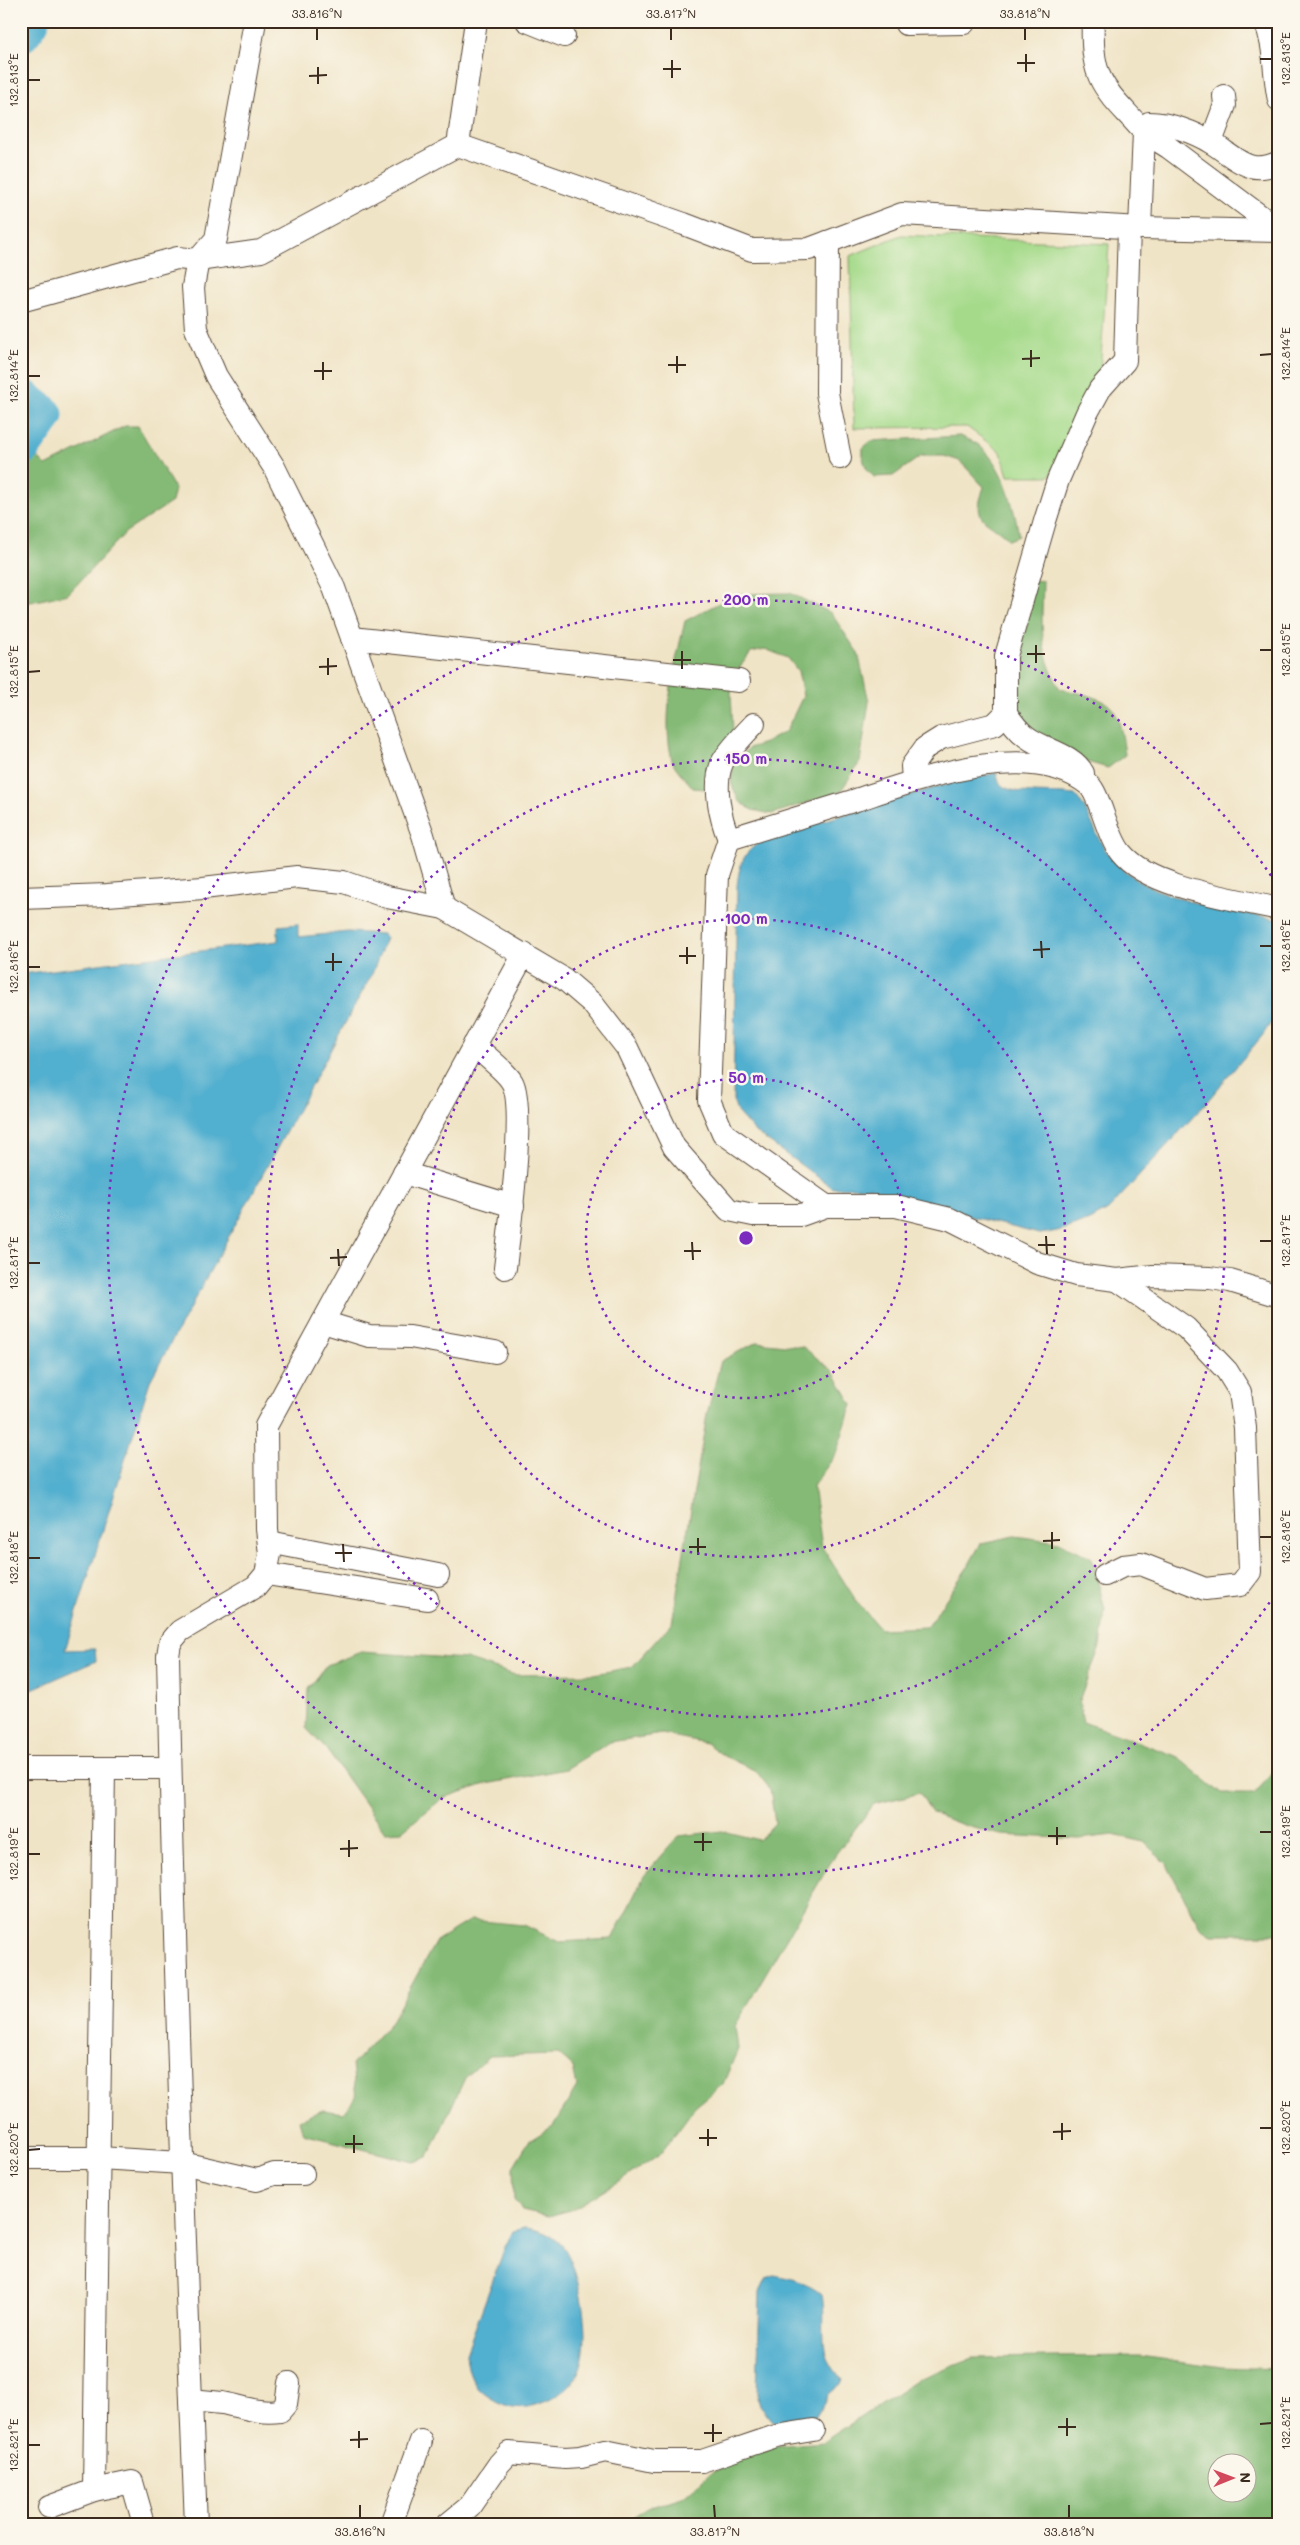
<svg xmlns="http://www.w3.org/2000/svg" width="1300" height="2545" font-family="Mali,sans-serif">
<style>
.green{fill:#a5da8a;stroke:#708254}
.forest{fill:#84ba76;stroke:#60724a;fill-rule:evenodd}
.water{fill:#51afcf;stroke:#466c76}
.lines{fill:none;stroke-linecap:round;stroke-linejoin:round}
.river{stroke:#51afcf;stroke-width:39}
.minor-casing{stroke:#564637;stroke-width:24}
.minor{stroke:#fff;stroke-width:22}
.ticks{fill:none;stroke:#3b2a1e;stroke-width:2}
.ring{fill:none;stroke:#7b2cbf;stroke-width:2.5;stroke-dasharray:2.5 5}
.centre{fill:#7b2cbf;stroke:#fbf7ec;stroke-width:2.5}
.ring-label{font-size:15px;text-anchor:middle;font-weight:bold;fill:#7b2cbf;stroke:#fbf7ec;stroke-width:5;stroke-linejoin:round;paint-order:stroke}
.neatline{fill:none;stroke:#3b2a1e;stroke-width:2}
.ticks-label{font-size:12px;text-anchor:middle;fill:#3b2a1e}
</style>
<rect width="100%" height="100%" fill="#fbf7ec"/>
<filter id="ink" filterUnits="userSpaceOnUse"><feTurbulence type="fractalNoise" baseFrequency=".02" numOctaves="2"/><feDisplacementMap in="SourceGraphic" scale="10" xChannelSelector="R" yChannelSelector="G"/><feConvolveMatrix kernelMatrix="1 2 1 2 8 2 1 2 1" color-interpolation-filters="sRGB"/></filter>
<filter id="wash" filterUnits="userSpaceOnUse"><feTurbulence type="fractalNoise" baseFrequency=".0096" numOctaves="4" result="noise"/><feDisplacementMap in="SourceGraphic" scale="20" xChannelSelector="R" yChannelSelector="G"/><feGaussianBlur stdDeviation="1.12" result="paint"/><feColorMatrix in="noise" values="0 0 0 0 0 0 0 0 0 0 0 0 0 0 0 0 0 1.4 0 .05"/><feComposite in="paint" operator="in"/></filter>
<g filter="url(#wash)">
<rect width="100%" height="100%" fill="#f0e4c6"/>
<polygon class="green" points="901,235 1109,244 1100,372 1090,382 1050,476 1008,476 1001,452 967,427 854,428 850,256"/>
<g class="forest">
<polygon points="125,426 138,426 175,489 172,502 126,532 68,594 21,604 21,464 31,451 46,466"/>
<path d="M 960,436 C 967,439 976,442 981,447 C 1004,467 1014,507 1019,536 L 1009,540 C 989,518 970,525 984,487 L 960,461 L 944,456 L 921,456 L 893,476 L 874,477 C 865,468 862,461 863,448 L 871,441 Z"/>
<path d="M 1034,580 L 1043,581 C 1042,624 1038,650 1060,689 C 1112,700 1118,700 1125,755 L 1108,768 L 1087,762 L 1033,732 L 1017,713 L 1014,662 Z"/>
<path d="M 790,593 L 831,613 L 858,653 L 869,702 L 860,762 L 840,792 L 772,814 L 752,810 L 739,801 L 731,783 L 733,765 L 749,748 L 765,743 L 786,731 L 803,696 L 798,671 L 788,658 L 765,649 L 751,652 L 734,675 L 731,694 L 733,731 L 714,779 L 706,789 L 693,788 C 687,780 675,769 672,760 C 661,714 675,665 685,621 L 736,594 Z"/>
<polygon points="757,1342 803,1347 832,1370 852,1404 836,1454 813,1486 822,1547 857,1602 880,1629 927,1627 967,1568 981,1543 1015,1536 1059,1542 1092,1558 1105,1610 1100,1647 1079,1700 1083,1722 1176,1756 1222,1794 1254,1794 1279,1766 1279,1934 1211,1934 1200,1927 1167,1865 1144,1842 1113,1835 1079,1839 1001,1835 966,1826 932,1813 920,1793 874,1804 835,1855 735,2026 738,2049 723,2084 695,2107 661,2153 622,2180 571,2210 548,2216 522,2210 514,2200 513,2167 529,2141 553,2126 577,2087 573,2067 558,2054 489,2056 465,2078 428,2157 414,2162 303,2134 299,2120 323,2110 343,2113 356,2097 352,2065 391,2022 436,1941 470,1920 524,1925 559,1942 612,1939 644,1876 679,1836 722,1831 759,1840 775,1823 770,1789 756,1771 724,1756 706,1743 662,1734 610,1742 566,1769 486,1784 443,1798 402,1831 385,1832 326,1749 306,1728 308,1689 327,1665 361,1652 466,1659 515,1675 594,1674 632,1667 672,1623 707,1414 721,1361"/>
<path d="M 1140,2356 L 1222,2367 L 1279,2369 L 1279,2524 L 633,2524 L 633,2518 L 648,2508 L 685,2496 L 711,2473 L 750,2454 L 774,2446 L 823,2442 L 920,2378 L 972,2358 ZM 1218,2462 L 1248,2462 L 1248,2492 L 1218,2492 Z"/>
</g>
<g class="water">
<path d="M 997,773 C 998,779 999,784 1004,787 C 1020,796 1056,792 1075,795 C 1092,813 1094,838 1111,857 C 1147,902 1224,908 1279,920 L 1279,1011 L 1262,1036 L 1204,1105 L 1108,1210 C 1086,1223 1065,1231 1039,1234 L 899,1198 L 870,1187 L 833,1188 L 755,1132 L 737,1112 L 733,1100 L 737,886 C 740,858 746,848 772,836 L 964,779 Z"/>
<polygon points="298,924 298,937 348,932 383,934 386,938 372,974 150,1381 65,1650 95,1649 96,1661 21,1694 21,974 278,941 278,926"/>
<path d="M 524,2228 C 540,2229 557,2236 566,2251 C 582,2280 595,2352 574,2380 C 567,2390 554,2398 543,2402 C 527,2409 513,2410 496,2401 C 474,2389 468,2378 466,2353 L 505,2247 L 513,2231 Z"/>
<path d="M 773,2275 C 789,2278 810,2282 822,2294 C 828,2323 814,2358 843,2379 L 842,2383 L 829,2394 L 815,2417 L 796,2425 L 778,2424 L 773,2421 L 760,2405 L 757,2394 L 760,2292 L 767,2278 Z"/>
</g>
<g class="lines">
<g class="river">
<polyline points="21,33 30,21"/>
<polyline points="21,397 44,415 21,447"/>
</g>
</g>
</g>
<g filter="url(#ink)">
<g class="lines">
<g class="minor-casing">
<g id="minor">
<polyline points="255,21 216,239 198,260 193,287 196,329 216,376 274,467 334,588 423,835 444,908"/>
<polyline points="527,21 564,36"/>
<path d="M 1265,21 C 1276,47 1273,73 1279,100"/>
<polyline points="906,24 964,23"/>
<polyline points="1211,142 1225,105 1224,96"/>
<polyline points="458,145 476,21"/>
<path d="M 1279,162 C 1249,177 1235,157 1212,143 C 1194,132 1169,123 1149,123 L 1144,132 L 1168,147 L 1279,230"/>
<polyline points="1140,228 1279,231"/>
<polyline points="828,242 827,393 840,458"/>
<path d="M 21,301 L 177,258 L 198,260 L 261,251 L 458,145 L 684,224 L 752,250 L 809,249 L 902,214 L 1140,228 L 1144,132 C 1106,89 1090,83 1093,21"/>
<polyline points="352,638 739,681"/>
<path d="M 1083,773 C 1073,754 1044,750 1027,737 C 1018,731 1012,722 1006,713 L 1006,656 L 1045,521 L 1058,480 L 1087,413 L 1100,389 L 1125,361 L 1129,228"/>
<polyline points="913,781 912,766 925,748 941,738 995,724 1006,713"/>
<path d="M 729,839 C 720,818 713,785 722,763 C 727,752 745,734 754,724"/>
<polyline points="21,898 107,895 203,888 297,877 344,882 387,897 444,908 564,979 592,1003 627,1048 674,1147 729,1210 753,1215 801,1215 826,1206 896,1206 950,1219 1037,1263 1076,1275 1117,1280 1153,1276 1210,1278 1230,1281 1279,1296"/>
<path d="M 474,1045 C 484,1055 506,1071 512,1082 C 526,1106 509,1235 505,1268"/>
<polyline points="404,1173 513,1206"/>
<path d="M 826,1206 L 723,1133 L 709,1100 L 717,875 L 729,839 C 771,826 814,813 856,800 C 918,780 1031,737 1089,785 C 1100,795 1107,836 1121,853 C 1149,888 1236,899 1279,909"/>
<polyline points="323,1322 369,1336 410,1337 495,1352"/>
<polyline points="269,1542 438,1575"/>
<polyline points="266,1574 427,1599"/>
<polyline points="1105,1575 1123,1566 1141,1564 1205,1589 1240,1585 1250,1572 1245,1428 1240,1392 1227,1371 1186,1328 1117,1280"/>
<polyline points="21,1768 170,1768"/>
<polyline points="21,2158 99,2158 182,2163 257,2180 274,2174 303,2174"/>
<path d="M 191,2400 C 202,2401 212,2402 222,2403 C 243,2407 259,2414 280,2411 L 286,2404 L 289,2383"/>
<polyline points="94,2490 104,1769"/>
<polyline points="49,2507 94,2490 132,2482 144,2524"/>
<path d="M 196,2524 C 184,2235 174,1945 168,1656 L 170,1643 L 180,1631 L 256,1586 L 266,1574 L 270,1554 L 267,1529 L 266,1426 L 524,954"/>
<polyline points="391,2524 421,2441"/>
<polyline points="448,2524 470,2506 499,2464 509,2453 565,2458 581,2457 605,2451 654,2461 702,2461 776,2436 813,2430"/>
</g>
</g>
<use href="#minor" class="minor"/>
</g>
</g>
<path class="ticks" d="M 317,28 L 317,40M 671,28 L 671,40M 1025,28 L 1025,40M 1026,54 L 1026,72M 1260,59 L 1272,59M 672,60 L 672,78M 1017,63 L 1035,63M 318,67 L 318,84M 663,69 L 681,69M 309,76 L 327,75M 28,80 L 40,80M 1031,350 L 1031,367M 1260,355 L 1272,354M 677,356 L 677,373M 1022,359 L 1040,358M 323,362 L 323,380M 668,365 L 686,365M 314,371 L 332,371M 28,376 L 40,376M 1036,645 L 1036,663M 1260,650 L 1272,650M 682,651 L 682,669M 1027,654 L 1045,654M 328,658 L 328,675M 673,660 L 691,660M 319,667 L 337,666M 28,672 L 40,671M 1041,941 L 1042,958M 1260,946 L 1272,946M 687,947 L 687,964M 1033,950 L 1050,949M 333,953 L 333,971M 679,956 L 696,956M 325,962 L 342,962M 28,967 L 40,967M 1046,1236 L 1047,1254M 1260,1241 L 1272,1241M 692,1242 L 693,1260M 1038,1245 L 1055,1245M 338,1249 L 339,1266M 684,1251 L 701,1251M 330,1258 L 347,1257M 28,1263 L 40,1263M 1052,1532 L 1052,1549M 1260,1537 L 1272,1537M 698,1538 L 698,1555M 1043,1541 L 1060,1540M 343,1544 L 344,1562M 689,1547 L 706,1547M 335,1553 L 352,1553M 28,1558 L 40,1558M 1057,1827 L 1057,1845M 1260,1832 L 1272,1832M 703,1833 L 703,1851M 1048,1836 L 1066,1836M 349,1840 L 349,1857M 694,1842 L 712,1842M 340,1849 L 358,1848M 28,1854 L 40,1854M 1062,2123 L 1062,2140M 1260,2128 L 1272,2128M 708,2129 L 708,2146M 1053,2132 L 1071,2131M 354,2135 L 354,2153M 699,2138 L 717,2138M 345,2144 L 363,2144M 28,2150 L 40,2149M 1067,2418 L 1067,2436M 713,2424 L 713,2442M 1260,2424 L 1272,2423M 1058,2427 L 1076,2427M 359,2431 L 359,2448M 704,2433 L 722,2433M 350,2440 L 368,2439M 28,2445 L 40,2445M 360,2505 L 360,2518M 714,2505 L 715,2518M 1069,2505 L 1069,2518"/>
<g class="ring">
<circle cx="746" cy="1238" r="160"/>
<circle cx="746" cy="1238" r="319"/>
<circle cx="746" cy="1238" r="479"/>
<path d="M1278 1590A638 638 0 1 1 1278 886"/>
</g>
<circle cx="746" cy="1238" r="8" class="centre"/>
<g class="ring-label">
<text x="746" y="605">200 m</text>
<text x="746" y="764">150 m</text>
<text x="746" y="924">100 m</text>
<text x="746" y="1083">50 m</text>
</g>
<rect width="1300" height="2545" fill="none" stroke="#fbf7ec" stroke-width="55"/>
<g transform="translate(1232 2478) rotate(89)"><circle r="24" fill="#fbf7ec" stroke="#aea59a"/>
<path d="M0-4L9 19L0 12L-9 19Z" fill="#d1495b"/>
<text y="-8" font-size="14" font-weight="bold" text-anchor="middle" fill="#3b2a1e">N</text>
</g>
<rect x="28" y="28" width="1244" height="2490" class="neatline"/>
<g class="ticks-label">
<text x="317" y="18">33.816°N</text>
<text x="671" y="18">33.817°N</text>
<text x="1025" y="18">33.818°N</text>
<text transform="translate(1286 59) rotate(-90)" y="4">132.813°E</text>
<text transform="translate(14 80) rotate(-90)" y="4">132.813°E</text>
<text transform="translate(1286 354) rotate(-90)" y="4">132.814°E</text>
<text transform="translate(14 376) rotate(-90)" y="4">132.814°E</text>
<text transform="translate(1286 650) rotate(-90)" y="4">132.815°E</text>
<text transform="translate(14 672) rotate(-90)" y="4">132.815°E</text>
<text transform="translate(1286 946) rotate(-90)" y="4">132.816°E</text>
<text transform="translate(14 967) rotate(-90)" y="4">132.816°E</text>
<text transform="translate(1286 1241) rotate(-90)" y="4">132.817°E</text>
<text transform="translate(14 1263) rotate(-90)" y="4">132.817°E</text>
<text transform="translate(1286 1537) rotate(-90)" y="4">132.818°E</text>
<text transform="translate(14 1558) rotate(-90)" y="4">132.818°E</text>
<text transform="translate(1286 1832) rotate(-90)" y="4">132.819°E</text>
<text transform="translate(14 1854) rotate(-90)" y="4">132.819°E</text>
<text transform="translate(1286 2128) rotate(-90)" y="4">132.820°E</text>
<text transform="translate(14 2150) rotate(-90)" y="4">132.820°E</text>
<text transform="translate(1286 2423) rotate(-90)" y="4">132.821°E</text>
<text transform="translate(14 2445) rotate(-90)" y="4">132.821°E</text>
<text x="360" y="2536">33.816°N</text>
<text x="715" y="2536">33.817°N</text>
<text x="1069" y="2536">33.818°N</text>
</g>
</svg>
